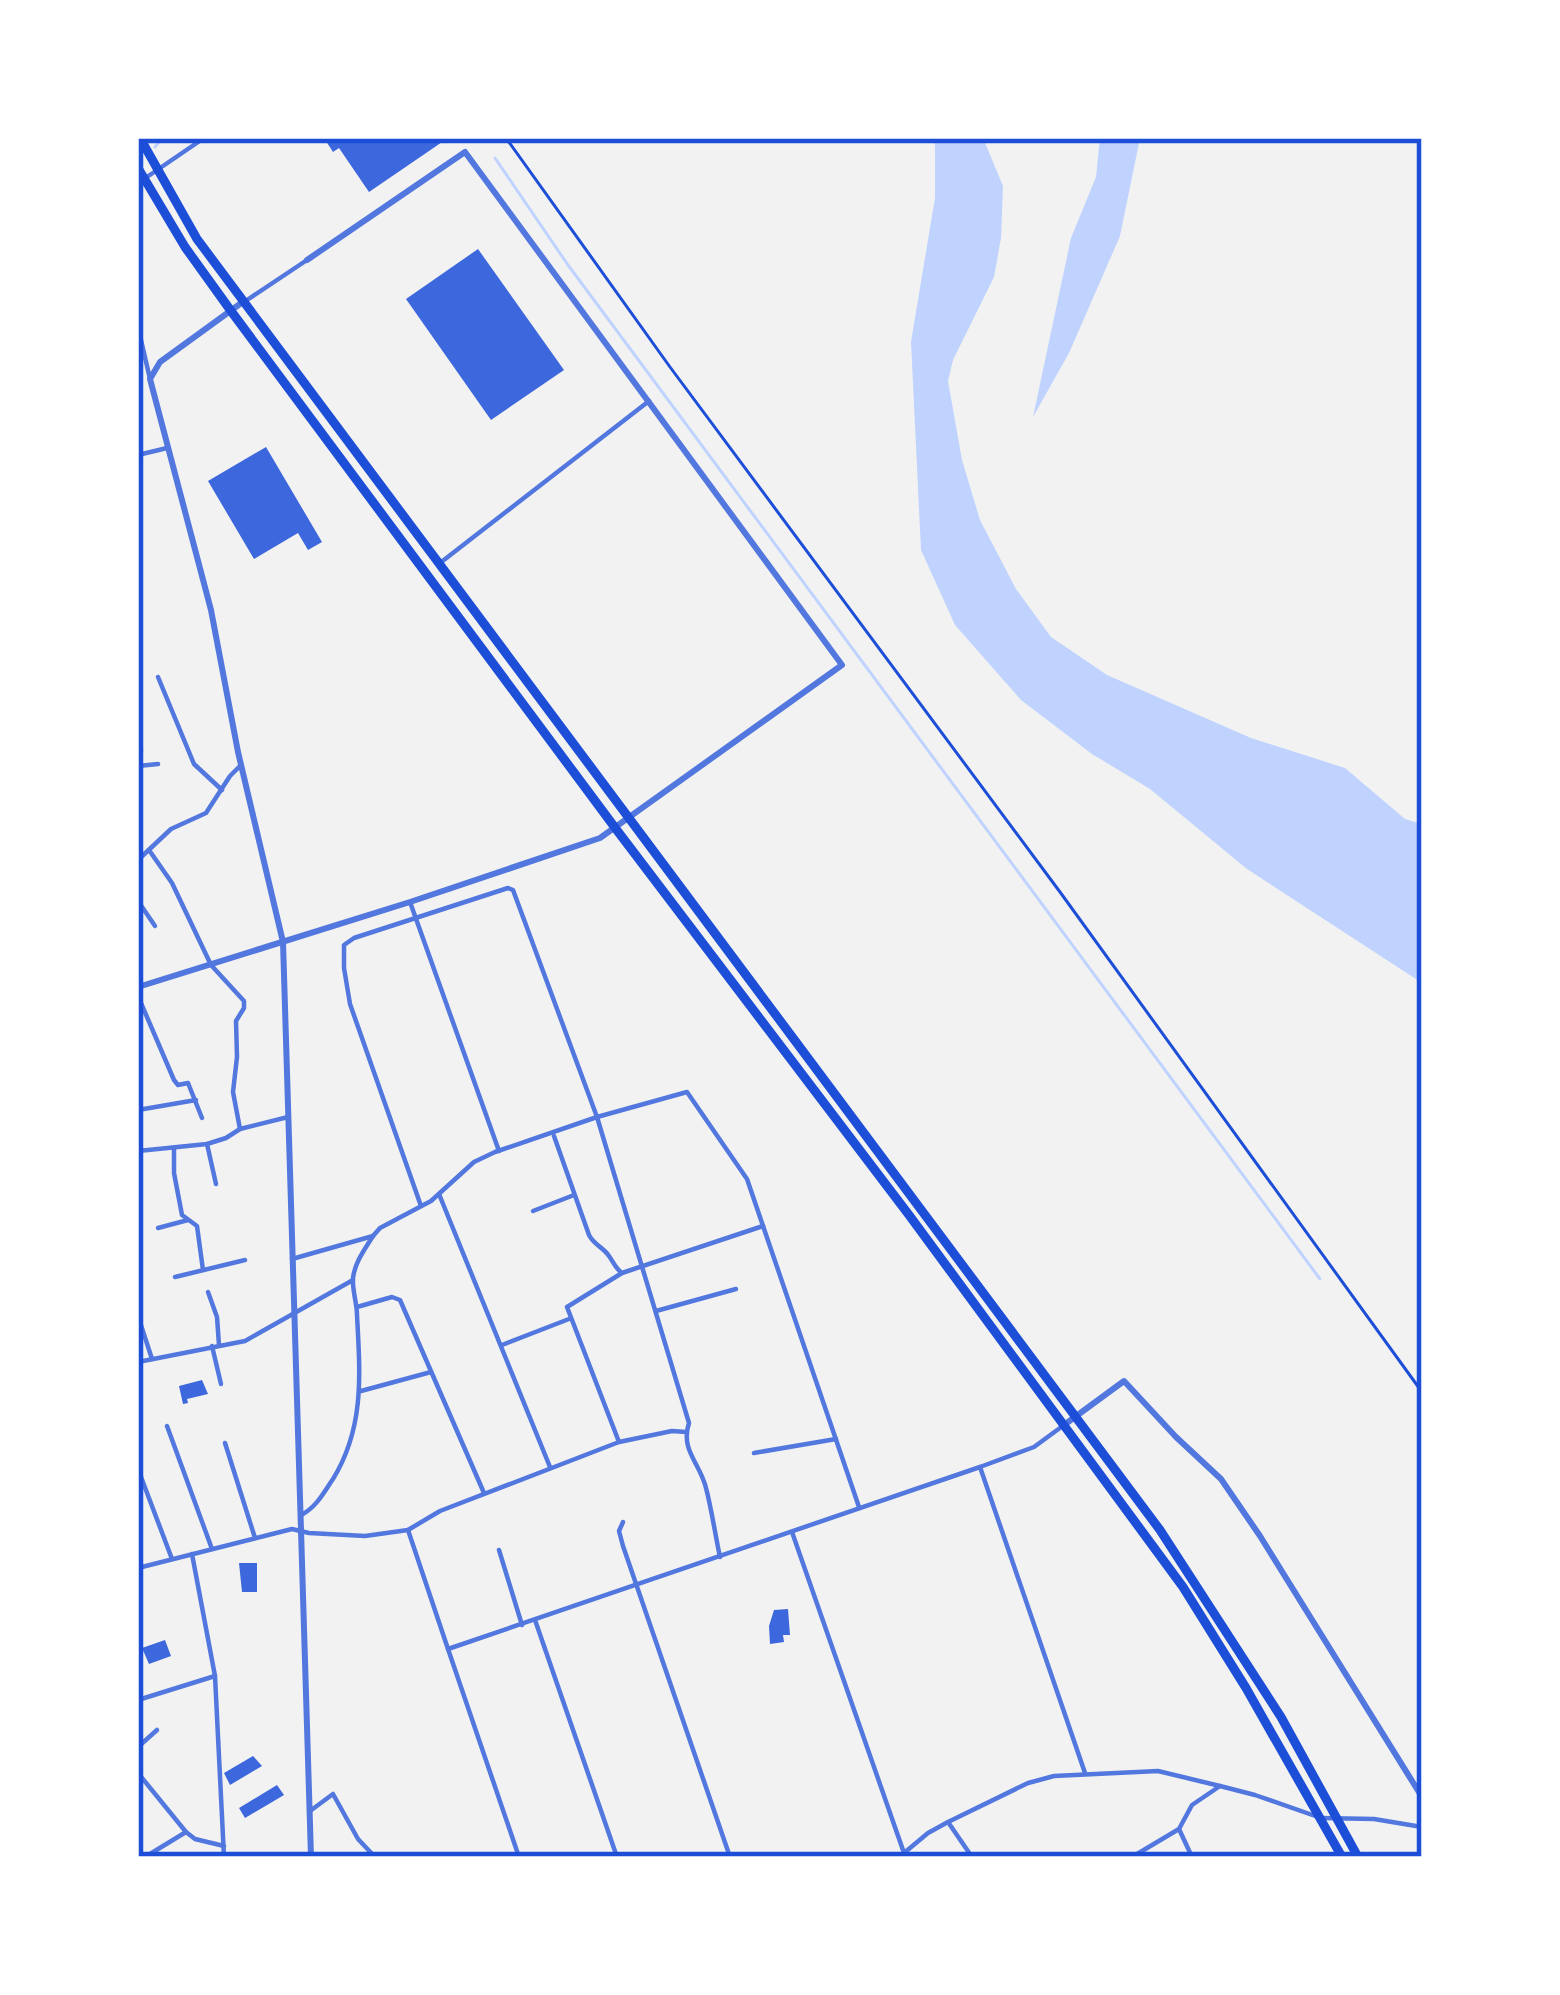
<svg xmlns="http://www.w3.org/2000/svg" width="1560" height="1995" font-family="Signika,sans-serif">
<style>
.water{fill:#bfd3fe}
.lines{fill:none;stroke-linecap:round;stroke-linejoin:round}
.stream{stroke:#bfd3fe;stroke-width:3}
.building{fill:#3d67dc}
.path{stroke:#1d4ed8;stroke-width:3}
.minor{stroke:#5277de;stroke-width:4.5}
.tertiary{stroke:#5277de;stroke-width:6}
.trunk{stroke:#1d4ed8;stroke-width:9}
.neatline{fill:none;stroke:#1d4ed8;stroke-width:4.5}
</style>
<rect width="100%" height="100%" fill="#f2f2f2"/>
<g class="water">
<polygon points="932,138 983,138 1003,186 1001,238 994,277 953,360 948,381 962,460 980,520 1016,589 1051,637 1107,675 1251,738 1345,768 1405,819 1422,824 1422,900 1417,904 1422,912 1422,983 1247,869 1150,789 1092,754 1021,700 955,625 921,550 911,342 935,198 935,145"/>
<polygon points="1100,138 1140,138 1120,236 1069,353 1033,417 1071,238 1096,177"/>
</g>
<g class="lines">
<g class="stream">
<polyline points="155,147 162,138"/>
<polyline points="495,158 568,265 1320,1279"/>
</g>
</g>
<g class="building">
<polygon points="324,138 448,138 369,192 339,148 333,152"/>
<polygon points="478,249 564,370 491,420 406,299"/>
<polygon points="266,447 322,542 308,550 298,533 254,559 208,481"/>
<polygon points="202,1380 208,1394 187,1399 188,1403 183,1404 179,1386"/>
<polygon points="239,1563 257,1563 257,1592 242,1592"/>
<polygon points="788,1609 790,1635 783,1635 784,1642 770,1644 769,1626 774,1610"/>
<polygon points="165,1640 171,1656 149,1664 142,1648"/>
<polygon points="253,1756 262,1766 230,1785 224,1773"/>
<polygon points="277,1785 284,1795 245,1818 239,1808"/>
</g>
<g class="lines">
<polyline class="path" points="506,138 670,367 1060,892 1422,1392"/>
<g class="minor">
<polyline points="144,179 204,138"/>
<polyline points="247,300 307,260"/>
<polyline points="138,327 150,379"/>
<polyline points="138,455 167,448"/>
<polyline points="440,563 649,401"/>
<polyline points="158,677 194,764 222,790"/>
<polyline points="138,735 141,750 138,765"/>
<polyline points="138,766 158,764"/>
<polyline points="149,850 172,883 211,965 244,1001 244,1008 236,1021 237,1057 233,1092 240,1129"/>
<polyline points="138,860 171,829 206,813 230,776 241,765"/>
<polyline points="138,901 155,926"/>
<polyline points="410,902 499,1151"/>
<polyline points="138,996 174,1080 178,1085 188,1083 202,1118"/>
<polyline points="138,1110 196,1100"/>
<path d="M 554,1136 L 589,1235 C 594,1245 603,1247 609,1256 C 614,1263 615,1268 622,1273 L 763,1226"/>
<polyline points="207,1144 216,1184"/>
<polyline points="174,1148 174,1173 182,1215 197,1226 203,1270"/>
<polyline points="138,1151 207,1144 226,1138 240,1129 288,1117"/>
<polyline points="439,1194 550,1467"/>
<path d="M 421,1206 L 350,1004 L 344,968 L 344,945 L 354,938 L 508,888 L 513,890 L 597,1117 L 689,1423 C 680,1450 700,1463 706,1488 C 712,1511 715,1534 720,1557"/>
<polyline points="533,1211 574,1195"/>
<polyline points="158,1228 188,1220"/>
<polyline points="292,1259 373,1236 380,1228 431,1201 474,1162 495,1152 597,1117 687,1092 747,1179 859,1507"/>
<polyline points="175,1277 245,1260"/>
<polyline points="208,1292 217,1317 219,1345"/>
<polyline points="357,1307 392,1297 400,1300 484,1493"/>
<polyline points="656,1311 736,1289"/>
<polyline points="138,1316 152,1359"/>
<polyline points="502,1345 569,1319"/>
<polyline points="212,1346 221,1384"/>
<polyline points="138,1362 245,1341 353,1280"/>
<polyline points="361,1391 431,1372"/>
<polyline points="167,1426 212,1549"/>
<polyline points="619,1442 567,1307 622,1273"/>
<polyline points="225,1443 255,1538"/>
<polyline points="754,1453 836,1439"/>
<polyline points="980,1467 1085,1773"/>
<polyline points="138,1469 172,1559"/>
<path d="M 303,1514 C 317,1506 324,1492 333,1479 C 365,1427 360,1373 357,1315 C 357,1303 352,1290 353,1278 C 355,1262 365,1249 373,1236"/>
<polyline points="623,1522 619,1531 623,1546 730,1857"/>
<polyline points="408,1530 448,1649 980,1467 1034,1447 1064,1425"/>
<polyline points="792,1532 904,1853 899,1857"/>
<polyline points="499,1550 522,1625"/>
<polyline points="192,1554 215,1676 224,1857"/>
<polyline points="138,1568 292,1529 309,1533 365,1536 408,1530 440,1511 619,1442 672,1431 686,1432"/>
<polyline points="535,1620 617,1857"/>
<polyline points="448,1649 519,1857"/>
<polyline points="138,1700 215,1676"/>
<polyline points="138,1747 157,1730"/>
<polyline points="138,1773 186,1832 195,1839 224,1846"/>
<polyline points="310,1811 333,1794 358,1839 375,1857"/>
<polyline points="948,1822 972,1857"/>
<polyline points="1179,1829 1192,1857"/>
<polyline points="904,1853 928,1833 948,1822 1028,1783 1054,1776 1158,1771 1220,1786"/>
<polyline points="145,1857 186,1832"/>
<polyline points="1132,1857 1179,1829 1192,1805 1220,1786 1255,1795 1321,1818 1374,1819 1422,1827"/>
</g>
<g class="tertiary">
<polyline points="244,301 160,362 150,379 211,610 238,752 283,942 311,1857"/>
<polyline points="138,987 410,902 600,838 842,665 465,152 307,260"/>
<polyline points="1064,1425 1124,1381 1176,1437 1221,1479 1260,1536 1422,1797"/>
</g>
<g class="trunk">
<polyline points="140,138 197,239 1160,1530 1281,1717 1358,1857"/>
<polyline points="138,168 185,247 231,311 616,829 909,1215 1183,1587 1246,1688 1342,1857"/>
</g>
</g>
<rect width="1560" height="1995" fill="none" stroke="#ffffff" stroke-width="282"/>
<rect x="141" y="141" width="1278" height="1713" class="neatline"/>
</svg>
